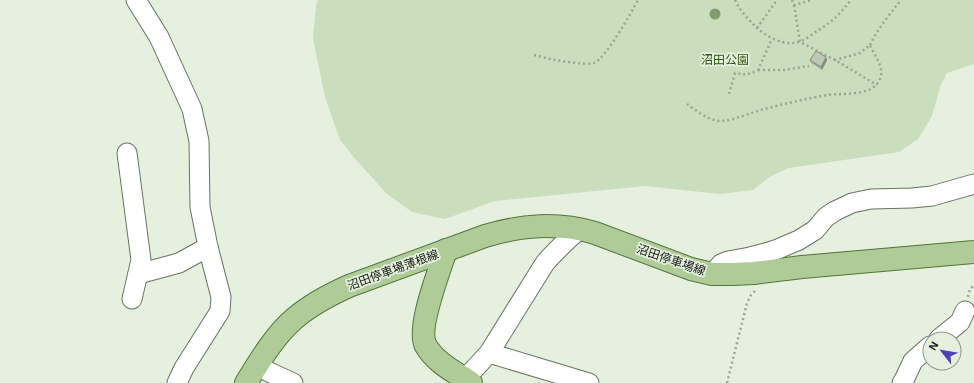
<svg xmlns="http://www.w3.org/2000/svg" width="974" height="383" font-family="Arial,'Noto Sans JP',sans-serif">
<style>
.green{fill:#cadebd}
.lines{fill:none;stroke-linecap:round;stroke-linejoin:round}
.minor-casing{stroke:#687262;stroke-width:21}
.major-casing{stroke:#54753c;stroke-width:24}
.path{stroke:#9ba495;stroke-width:2.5;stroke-dasharray:2 3;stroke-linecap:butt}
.minor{stroke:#fff;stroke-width:19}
.major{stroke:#aecb98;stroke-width:22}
.tree{fill:#839c6c}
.wall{fill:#a3ac9d}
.shaded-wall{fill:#848c7f}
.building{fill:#bdc8b6;stroke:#848c7f}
.labels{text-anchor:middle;stroke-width:3.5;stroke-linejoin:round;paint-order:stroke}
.park-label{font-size:12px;fill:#33570e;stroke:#e5f1de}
.street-label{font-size:12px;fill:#12160f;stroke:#e5f1de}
</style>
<rect width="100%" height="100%" fill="#e5f1de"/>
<polygon class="green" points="318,0 974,0 974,64 947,73 940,87 932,116 918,139 899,152 789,168 771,176 753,190 720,194 645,186 495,201 445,219 412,212 387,194 356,160 340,140 325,97 313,38 316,6"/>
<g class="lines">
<g class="minor-casing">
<g id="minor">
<polyline points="136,0 159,37 192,109 199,141 200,207 208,247 221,297 220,311 184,368 177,383"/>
<polyline points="127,153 141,260 132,299"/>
<polyline points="138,274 179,263 208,247"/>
<polyline points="712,274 721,264 728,261 750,257 769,252 778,249 799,240 815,230 826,217 835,211 852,203 871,199 912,198 932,196 974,184"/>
<polyline points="939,339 960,322 965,311"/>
<path d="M 489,353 L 545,263 C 556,250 568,240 580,228"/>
<polyline points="256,366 293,383"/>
<polyline points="462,383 465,379 489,353 589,383"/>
<polyline points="902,383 904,380 913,361 930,346"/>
</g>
</g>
<g class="major-casing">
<g id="major">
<path d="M 446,250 C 440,269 416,329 426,346 C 436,363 455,372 471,383"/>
<path d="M 246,383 C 259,362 275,335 294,319 C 310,305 329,295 349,286 L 485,236 C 522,225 557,222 595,233 L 691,269 L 712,274 L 733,274 L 754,273 L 802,267 L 974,252"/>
</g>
</g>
<g class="path">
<path d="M 735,0 C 739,9 747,18 754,25 C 765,36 785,48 801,41 C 807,39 812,34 817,31 C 831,23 841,13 851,0"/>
<polyline points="792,0 794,5 812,0"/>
<polyline points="794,5 800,42 835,60 877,85"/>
<polyline points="757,28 777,0"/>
<path d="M 870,45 C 878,28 890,14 901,0"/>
<path d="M 534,55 C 549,59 563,62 579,63 C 583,64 590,64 594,63 C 606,58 631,13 638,0"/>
<polyline points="733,65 734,60"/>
<polyline points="758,70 783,70 809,66"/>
<path d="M 729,94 L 735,73 C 746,75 748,75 758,70 L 772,39"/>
<path d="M 687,104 C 697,111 710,122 723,121 C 734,120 750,113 761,110 C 783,104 805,99 827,95 C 841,93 867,96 877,84 C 888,71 875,57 870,45 L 860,53 L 835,60"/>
<polyline points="968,297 970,289 974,285"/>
<polyline points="727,383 747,303 751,295 756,290"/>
</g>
<use href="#minor" class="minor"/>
<use href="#major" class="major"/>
</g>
<circle class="tree" cx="715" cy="14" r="5.5"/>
<polygon class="wall" points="826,57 827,60 822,70 811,63 810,60"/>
<polygon class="shaded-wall" points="826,57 827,60 822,70 821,67"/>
<polygon class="building" points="816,51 826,57 821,67 810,60"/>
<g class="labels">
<g class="park-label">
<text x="725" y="64">沼田公園</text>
</g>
<g class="street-label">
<text transform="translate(671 260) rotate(19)" y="4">沼田停車場線</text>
<text transform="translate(393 270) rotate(-20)" y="4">沼田停車場薄根線</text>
</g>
</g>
<g transform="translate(942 351) rotate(301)"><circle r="19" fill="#e5f1de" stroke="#91998b"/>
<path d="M0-3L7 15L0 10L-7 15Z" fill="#503fb7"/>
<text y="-6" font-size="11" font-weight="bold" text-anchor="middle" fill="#12160f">N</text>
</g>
</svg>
